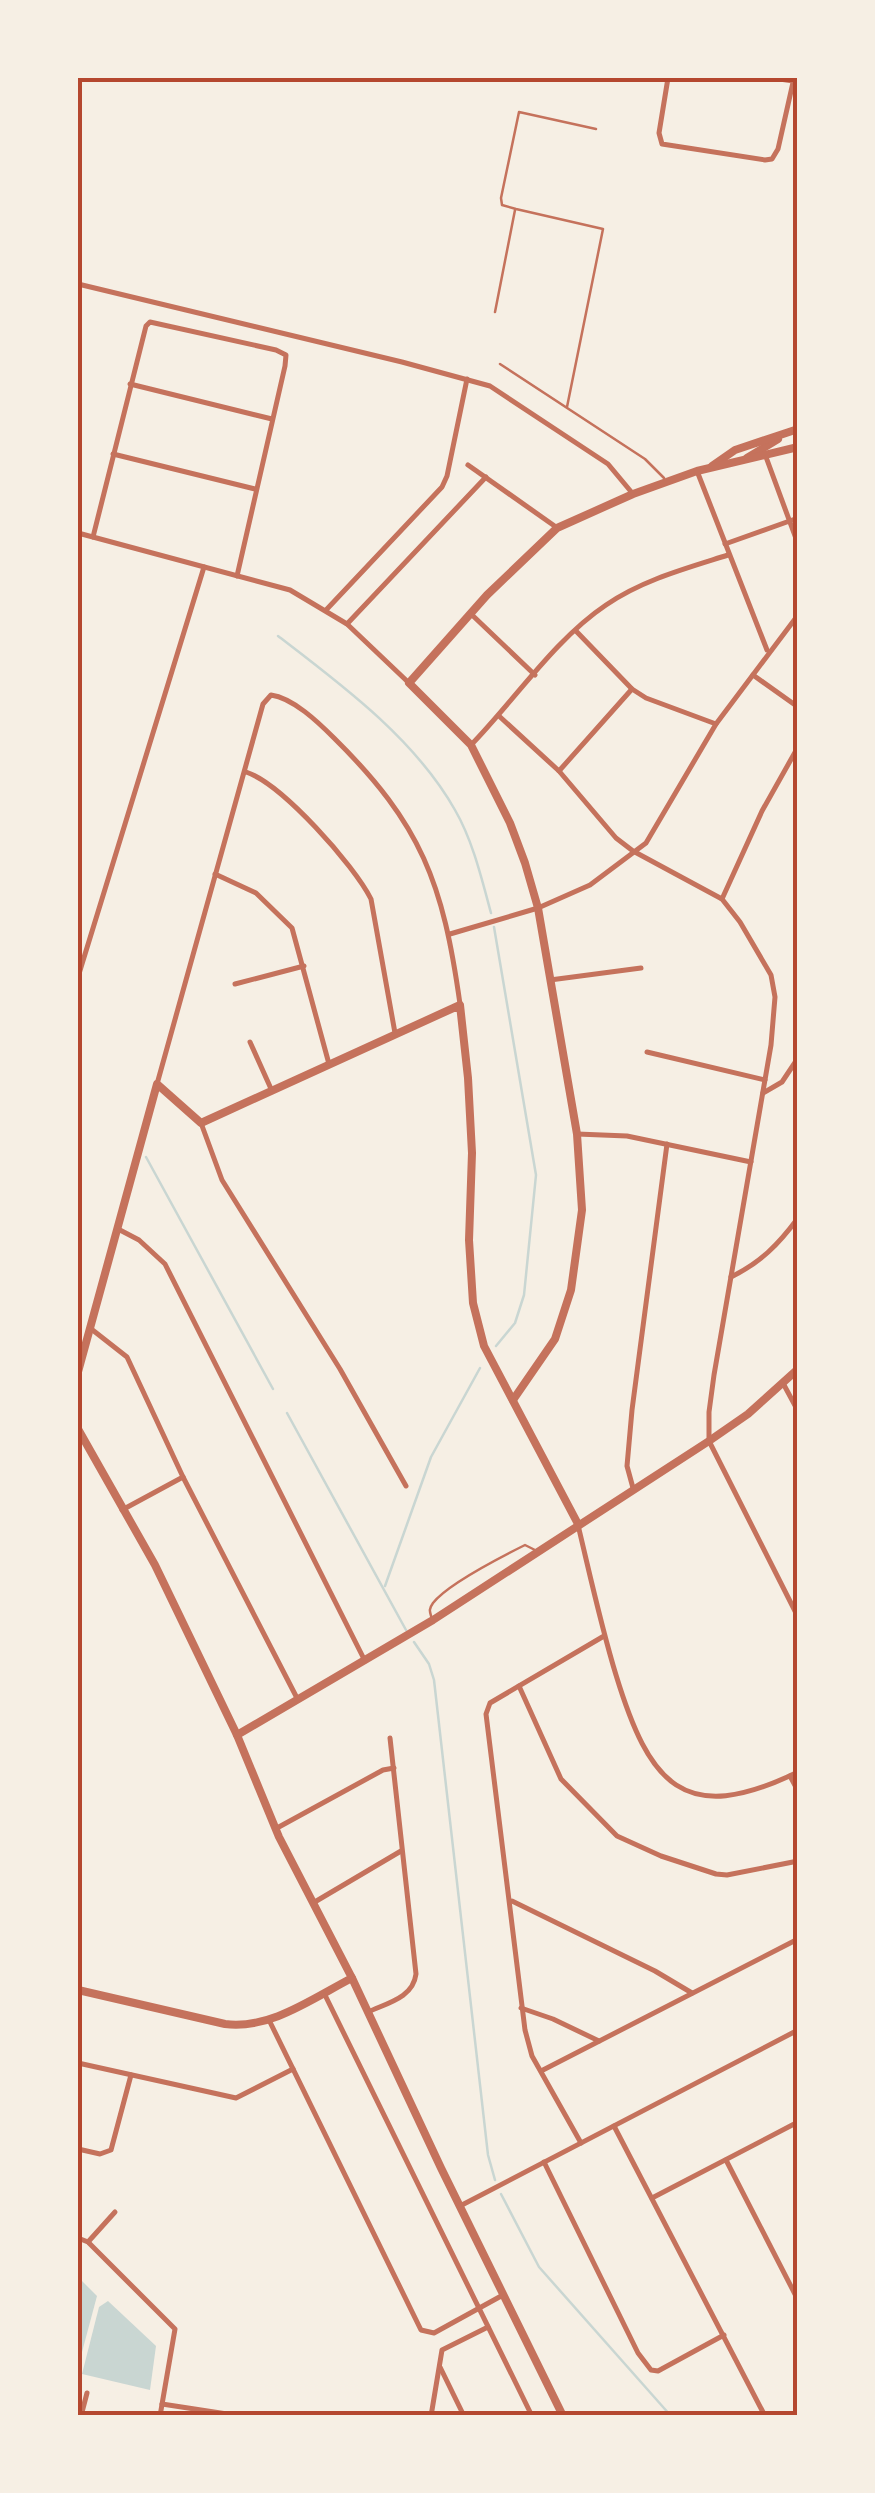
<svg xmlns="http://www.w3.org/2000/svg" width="875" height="2493" font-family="Raleway,sans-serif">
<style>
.water{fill:#c9d6d2}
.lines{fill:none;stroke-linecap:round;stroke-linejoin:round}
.stream{stroke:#c9d6d2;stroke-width:2.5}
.service{stroke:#c5725c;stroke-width:2.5}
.minor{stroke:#c5725c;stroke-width:5}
.tertiary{stroke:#c5725c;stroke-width:8}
.neatline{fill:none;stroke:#b5482f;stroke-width:4}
</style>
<rect width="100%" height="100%" fill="#f6efe4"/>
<g class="water">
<polygon points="78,2277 97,2296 78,2367"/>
<polygon points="108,2301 156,2346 150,2390 82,2374 99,2307"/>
</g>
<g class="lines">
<g class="stream">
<path d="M 278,636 C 342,685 415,739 455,810 C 473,841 482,880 491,913"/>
<polyline points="494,927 536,1175 524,1295 515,1323 496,1346"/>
<polyline points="146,1157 273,1389"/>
<polyline points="287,1413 406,1630"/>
<polyline points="385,1586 431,1457 480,1368"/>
<polyline points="414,1642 429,1664 434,1680 488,2155 495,2180"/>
<polyline points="501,2194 539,2267 671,2416"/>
</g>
<g class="service">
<polyline points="495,312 515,210"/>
<polyline points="500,364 645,459 664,478"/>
<polyline points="567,407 603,229 516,209 502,205 501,198 519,112 596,129"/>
<path d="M 432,1619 C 430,1612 428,1610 433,1603 C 447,1585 503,1556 525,1545 L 535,1550"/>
</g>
<g class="minor">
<polyline points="668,78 659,133 662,144 765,160 772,159 778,149 794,78"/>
<polyline points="773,78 793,81"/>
<polyline points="78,284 402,362 490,386 608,464 633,494"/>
<polyline points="130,384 272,419"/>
<polyline points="113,454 255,489"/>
<polyline points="766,457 798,544"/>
<polyline points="468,465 556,527"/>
<polyline points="697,471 767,650"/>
<polyline points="78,533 290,590 347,624 409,683"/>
<polyline points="93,537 146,326 150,322 276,350 286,355 285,366 237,576"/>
<polyline points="725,544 798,518"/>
<polyline points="327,609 442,487 447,476 467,379"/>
<polyline points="470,613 535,675"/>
<polyline points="347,624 486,477"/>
<polyline points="576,631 632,689 646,698 716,724"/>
<polyline points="753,675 798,707"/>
<polyline points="499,716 559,771 616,838 633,851 722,899 740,922 771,975 775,997 771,1045 714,1375 709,1412 709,1441 798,1617"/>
<path d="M 471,745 C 514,701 555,639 606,605 C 642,580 687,568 728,555"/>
<polyline points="559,771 632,689"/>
<path d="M 246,772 C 282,784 354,865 371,899 L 395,1033"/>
<polyline points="215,874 256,893 292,928 329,1064"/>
<polyline points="722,899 762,811 798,747"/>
<polyline points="450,934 538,908 590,885 646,843 716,724 798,615"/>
<polyline points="78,977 204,567"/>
<polyline points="550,980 641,968"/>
<polyline points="235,984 304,966"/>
<polyline points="250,1042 272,1091"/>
<polyline points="647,1052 765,1080"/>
<path d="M 157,1084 L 263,704 L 271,695 C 293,698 318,722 334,738 C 422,825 443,883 460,1004"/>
<polyline points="763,1093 782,1082 798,1058"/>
<polyline points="201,1123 222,1180 340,1369 406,1486"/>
<polyline points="577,1134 627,1136 751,1162"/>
<polyline points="118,1229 139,1240 165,1264 365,1661"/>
<path d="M 731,1277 C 761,1262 778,1245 798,1218"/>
<polyline points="90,1328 127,1357 183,1477 298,1700"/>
<polyline points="784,1385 798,1411"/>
<polyline points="633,1488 627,1466 632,1410 667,1144"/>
<polyline points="122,1510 183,1477"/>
<path d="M 578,1525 C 590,1575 601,1626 616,1675 C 649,1783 683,1828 798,1772"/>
<polyline points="519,1686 561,1779 617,1836 661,1856 716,1874 727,1875 798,1861"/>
<polyline points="790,1776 798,1791"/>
<polyline points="277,1828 383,1770 394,1768"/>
<polyline points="512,1901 655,1971 692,1993"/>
<polyline points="313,1903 401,1851"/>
<polyline points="324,1993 532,2416"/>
<polyline points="521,2008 553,2019 599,2041"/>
<path d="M 368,2012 C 387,2003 413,1998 416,1974 L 390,1738"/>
<polyline points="269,2020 421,2330 434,2333 503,2295"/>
<polyline points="78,2063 236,2098 293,2069"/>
<polyline points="543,2070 798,1939"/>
<polyline points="614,2126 765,2416"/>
<polyline points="581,2143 532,2056 525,2030 486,1714 490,1703 604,1636"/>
<polyline points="78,2149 100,2154 111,2150 131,2075"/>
<polyline points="726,2160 798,2300"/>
<polyline points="544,2162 638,2353 651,2370 658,2371 724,2335"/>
<polyline points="652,2198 798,2122"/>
<polyline points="460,2206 798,2030"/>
<polyline points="78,2238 88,2242 175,2329 160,2416"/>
<polyline points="88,2242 115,2212"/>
<polyline points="440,2367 464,2416"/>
<polyline points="162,2404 240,2416"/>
<polyline points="81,2416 87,2393"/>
<polyline points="431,2416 442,2350 488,2327"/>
</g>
<g class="tertiary">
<polyline points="747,458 778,439"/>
<polyline points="712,466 735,450 798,429"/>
<polyline points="78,1372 157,1084 201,1123 460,1005 468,1078 472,1153 469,1240 473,1303 484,1346 578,1524"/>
<polyline points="513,1400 555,1339 571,1290 582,1210 577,1134 538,908 525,863 510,823 471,745 409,683 487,595 557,528 633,494 697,471 798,447"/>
<polyline points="78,1429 155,1565 237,1735 279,1837 352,1978 441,2168 563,2416"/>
<polyline points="237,1735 433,1620 709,1441 748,1414 798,1369"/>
<path d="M 78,1990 L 225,2024 C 270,2030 313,1998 352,1978"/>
</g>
</g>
<rect width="875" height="2493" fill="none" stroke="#f6efe4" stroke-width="160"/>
<rect x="80" y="80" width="715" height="2333" class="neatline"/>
</svg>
